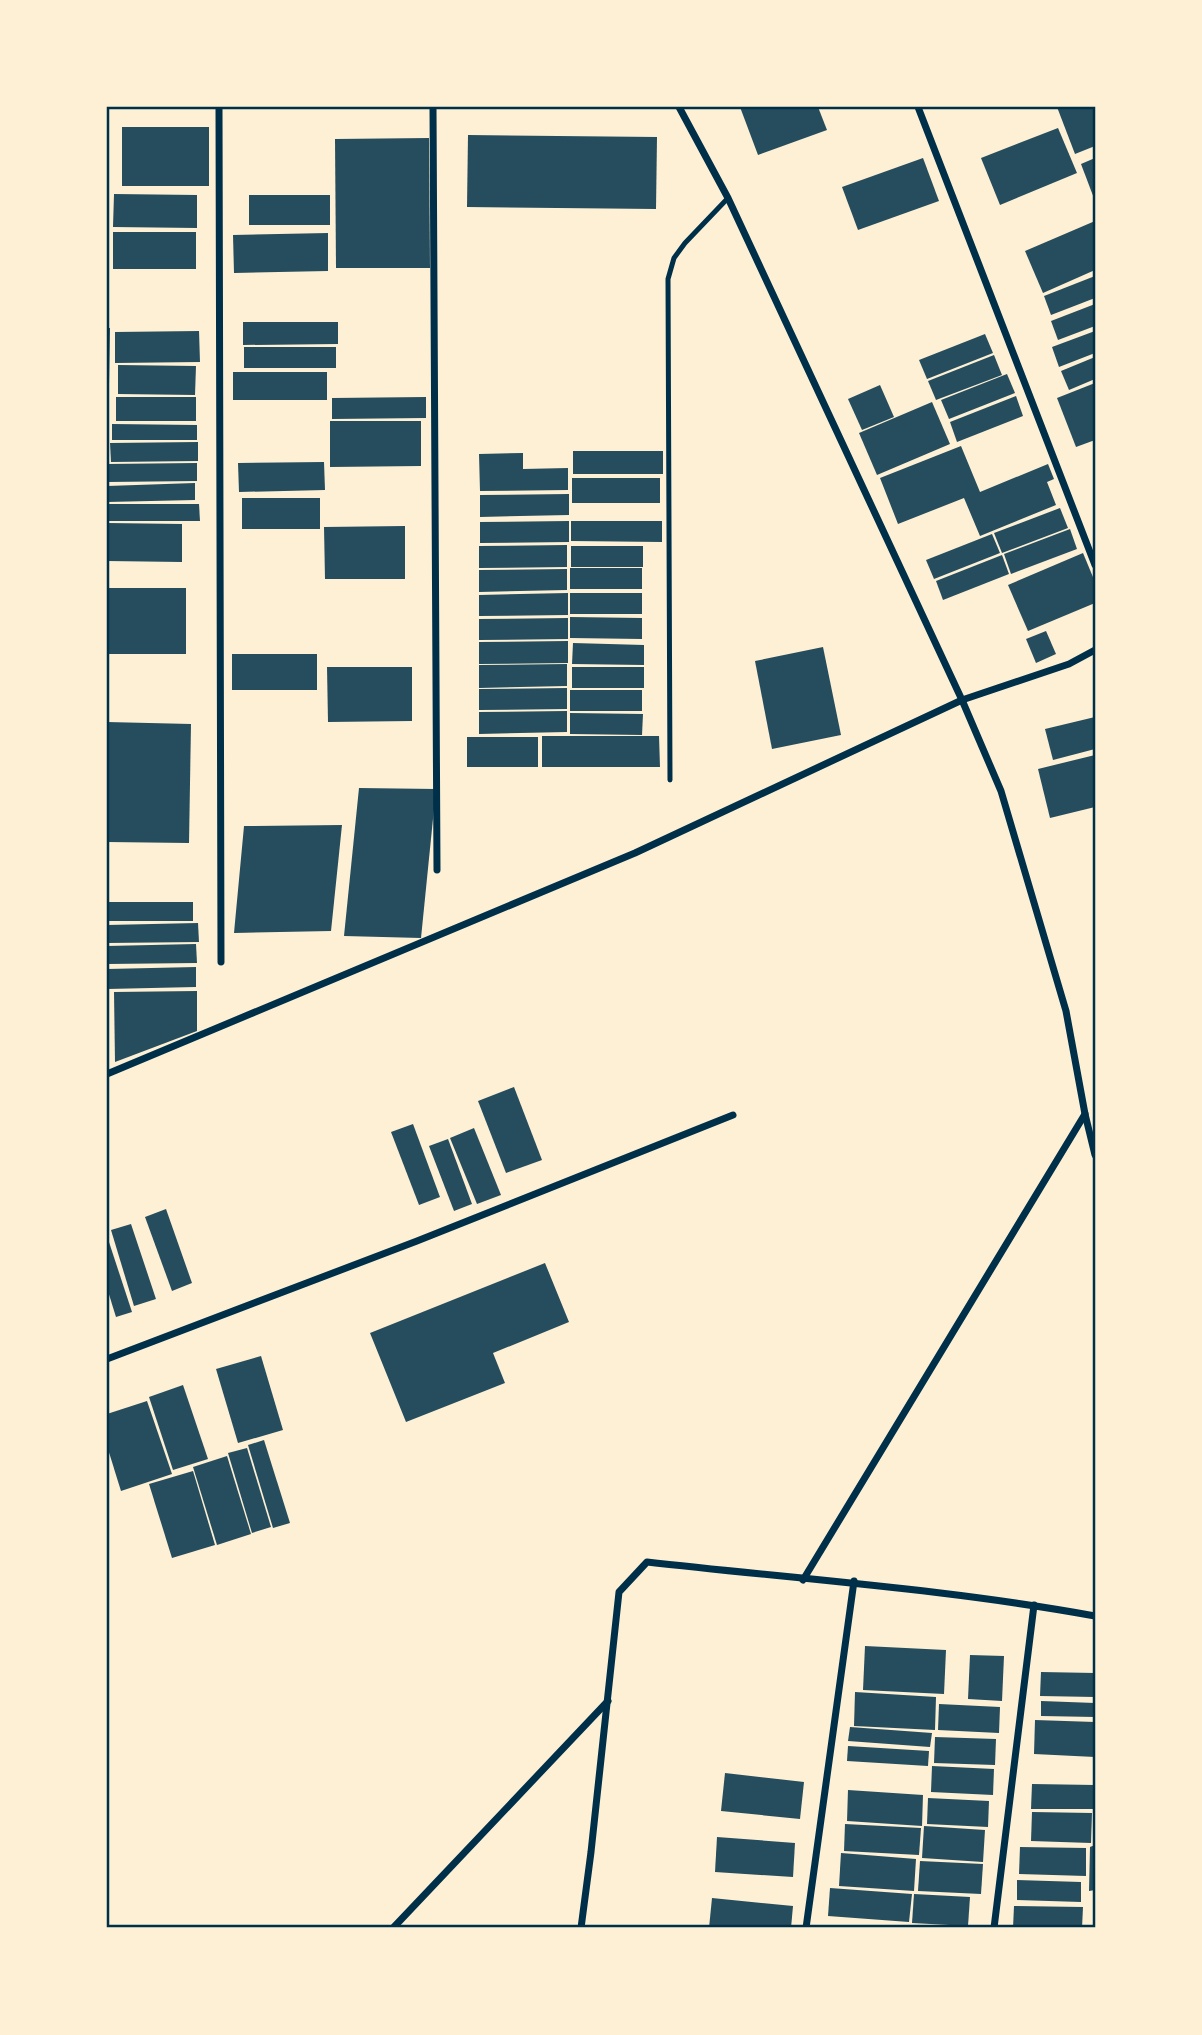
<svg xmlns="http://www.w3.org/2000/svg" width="1202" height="2035" font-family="Overpass,sans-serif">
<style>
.building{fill:#264d5e}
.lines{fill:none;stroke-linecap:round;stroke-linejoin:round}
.service{stroke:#003049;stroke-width:5}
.minor{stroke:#003049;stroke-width:7}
.neatline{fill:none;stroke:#003049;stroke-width:2.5}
</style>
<rect width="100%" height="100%" fill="#fdf0d5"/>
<g class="building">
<polygon points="740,107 818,107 827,130 758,155"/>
<polygon points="1057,107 1095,107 1095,146 1075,154"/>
<rect x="122" y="127" width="87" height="59"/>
<polygon points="1058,128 1077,173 1000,205 981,158"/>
<polygon points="468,135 657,137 656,209 467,207"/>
<polygon points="429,138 430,268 336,268 335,139"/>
<polygon points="923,158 939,201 858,230 842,187"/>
<polygon points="1095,158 1095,201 1081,164"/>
<polygon points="114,194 197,195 197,228 113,227"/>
<rect x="249" y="195" width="81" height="30"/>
<polygon points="1095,221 1095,270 1043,293 1025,251"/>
<rect x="113" y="232" width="83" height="37"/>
<polygon points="328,233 328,271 234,273 233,235"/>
<polygon points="1095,276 1095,298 1051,315 1044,296"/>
<polygon points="1095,304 1095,326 1058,340 1051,321"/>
<polygon points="243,322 338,322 338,344 243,345"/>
<polygon points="107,328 110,328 109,384 107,384"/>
<polygon points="199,331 200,362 115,363 115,332"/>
<polygon points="1095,331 1095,353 1059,367 1052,347"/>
<polygon points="985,334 993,353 927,379 919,360"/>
<rect x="244" y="347" width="92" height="21"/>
<polygon points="994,355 1002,375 936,400 928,381"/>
<polygon points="1095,357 1095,379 1069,390 1061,371"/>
<polygon points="118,365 196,366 195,395 118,394"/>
<rect x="233" y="372" width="94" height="28"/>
<polygon points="1007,374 1015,393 949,419 941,400"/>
<polygon points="1095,383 1095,440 1076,447 1057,398"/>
<polygon points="880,385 894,417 862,430 848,399"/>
<polygon points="1016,396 1023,416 957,442 950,422"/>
<rect x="116" y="397" width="80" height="24"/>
<polygon points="426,397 426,418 332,419 332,398"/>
<polygon points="932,402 950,444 877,475 859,433"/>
<polygon points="330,421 421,421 421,466 330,467"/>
<polygon points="112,424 197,425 197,440 112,440"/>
<polygon points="198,442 198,461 111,462 110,443"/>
<polygon points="961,446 980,492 1048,464 1054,479 1047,482 1056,505 980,536 964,498 898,524 880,478"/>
<rect x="573" y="451" width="90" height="23"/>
<polygon points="523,453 523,469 568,468 568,490 480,491 479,454"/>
<polygon points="324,462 325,490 239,492 238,463"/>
<polygon points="197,463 197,481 107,482 107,464"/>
<rect x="572" y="478" width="88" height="25"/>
<polygon points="195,483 195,500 107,502 107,486"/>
<polygon points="569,494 569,515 480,517 480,495"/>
<rect x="242" y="498" width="78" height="31"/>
<polygon points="107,504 199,504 200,521 107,521"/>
<polygon points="1060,508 1068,528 1002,553 994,533"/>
<polygon points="569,521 569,542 480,543 480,522"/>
<polygon points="571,521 662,521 662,542 571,541"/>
<polygon points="107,523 182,524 182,562 107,561"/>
<polygon points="405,526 405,579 325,579 324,527"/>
<polygon points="1070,529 1077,549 1011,574 1004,554"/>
<polygon points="992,534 1000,553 934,579 926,560"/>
<polygon points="567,545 567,567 479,568 479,546"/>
<rect x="571" y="546" width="72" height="21"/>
<polygon points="1083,553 1095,582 1095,603 1028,631 1008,585"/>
<polygon points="1002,555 1009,574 943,600 936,581"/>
<rect x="570" y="568" width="72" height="21"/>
<polygon points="567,569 567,590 479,592 479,570"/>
<rect x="107" y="588" width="79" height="66"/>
<polygon points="568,593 568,615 479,616 479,595"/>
<rect x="570" y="593" width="72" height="21"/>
<polygon points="570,617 642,618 642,639 570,638"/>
<polygon points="568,618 568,639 479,640 479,619"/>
<polygon points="1046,631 1056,654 1036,663 1026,639"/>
<polygon points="568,641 568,663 479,664 479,642"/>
<polygon points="573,643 644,645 644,665 572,664"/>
<polygon points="823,647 841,735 772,749 755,661"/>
<rect x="232" y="654" width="85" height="36"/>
<polygon points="567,664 567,686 479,688 479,665"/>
<polygon points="327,667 412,667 412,721 328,722"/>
<rect x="572" y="667" width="72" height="21"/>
<polygon points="567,688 567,709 479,710 479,689"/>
<rect x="570" y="690" width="72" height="21"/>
<polygon points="567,711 567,732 479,734 479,712"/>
<polygon points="570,713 643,714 642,735 570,734"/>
<polygon points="1095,717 1095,749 1053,760 1045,729"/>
<polygon points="107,722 191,724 189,843 107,842"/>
<polygon points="542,736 659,736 660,767 542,767"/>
<rect x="467" y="737" width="71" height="30"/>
<polygon points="1095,755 1095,807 1050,818 1038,769"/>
<polygon points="359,788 436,789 421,938 344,936"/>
<polygon points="342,825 331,931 234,933 244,826"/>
<rect x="107" y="902" width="86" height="19"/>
<polygon points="198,923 199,942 107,943 107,925"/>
<polygon points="196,944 197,963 107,964 107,946"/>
<polygon points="196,967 196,987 107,989 107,969"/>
<polygon points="197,991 197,1031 115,1062 114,992"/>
<polygon points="514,1087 542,1160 506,1173 478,1101"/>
<polygon points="413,1124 440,1197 419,1205 391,1132"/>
<polygon points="474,1128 501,1195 477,1204 450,1138"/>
<polygon points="448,1139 472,1204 454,1211 429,1146"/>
<polygon points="166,1209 192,1283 172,1291 145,1217"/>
<polygon points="131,1224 156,1299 134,1306 111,1230"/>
<polygon points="107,1236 132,1312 116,1317 107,1288"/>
<polygon points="545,1263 569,1322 493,1353 505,1383 406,1422 370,1333"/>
<polygon points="261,1356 283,1430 238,1443 216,1369"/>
<polygon points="183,1385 208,1459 173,1470 149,1397"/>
<polygon points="147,1401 172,1474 121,1491 107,1446 107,1414"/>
<polygon points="264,1440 290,1523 273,1528 248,1445"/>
<polygon points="247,1448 271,1527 252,1533 228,1453"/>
<polygon points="227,1456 251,1534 217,1545 193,1467"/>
<polygon points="193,1471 215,1545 172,1558 149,1484"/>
<polygon points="865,1646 946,1650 944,1694 863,1690"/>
<polygon points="970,1655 1004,1656 1002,1701 968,1699"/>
<polygon points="1041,1672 1095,1673 1095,1697 1040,1696"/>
<polygon points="855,1692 936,1697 935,1730 854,1726"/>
<polygon points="1041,1701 1095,1703 1095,1717 1041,1716"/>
<polygon points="939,1704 1000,1707 999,1733 938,1730"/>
<polygon points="1035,1720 1095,1722 1095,1757 1034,1754"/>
<polygon points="850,1727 932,1733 930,1747 848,1741"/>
<polygon points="935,1737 996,1739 995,1765 934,1763"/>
<polygon points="848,1746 929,1751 928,1766 847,1761"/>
<polygon points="932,1766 994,1769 993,1795 931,1792"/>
<polygon points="725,1773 804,1782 800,1819 721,1811"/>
<polygon points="1032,1784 1095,1785 1095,1809 1031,1809"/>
<polygon points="848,1790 923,1795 922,1826 847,1821"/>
<polygon points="928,1798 989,1801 988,1827 927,1824"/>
<polygon points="1032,1812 1092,1813 1091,1843 1031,1841"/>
<polygon points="845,1824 921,1828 919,1855 844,1851"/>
<polygon points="924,1826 985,1830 983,1862 922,1858"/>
<polygon points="717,1837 795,1843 793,1877 715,1872"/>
<polygon points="1095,1845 1095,1890 1089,1891 1090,1847"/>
<polygon points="1020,1847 1086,1848 1086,1876 1019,1874"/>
<polygon points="841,1853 916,1859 914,1891 839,1886"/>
<polygon points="920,1861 983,1864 981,1894 918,1891"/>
<polygon points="1017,1880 1081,1882 1081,1902 1017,1900"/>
<polygon points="830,1888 912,1894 909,1922 828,1916"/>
<polygon points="914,1894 970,1897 968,1926 912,1923"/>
<polygon points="712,1898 793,1906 791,1928 709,1928"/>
<polygon points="1014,1906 1083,1907 1082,1928 1013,1928"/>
</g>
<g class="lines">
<polyline class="service" points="670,780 668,279 674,258 685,243 728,198"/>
<g class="minor">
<polyline points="219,107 221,962"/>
<polyline points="433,107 437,870"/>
<polyline points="679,107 728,198 962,700 1001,791 1066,1011 1085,1114 1095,1155"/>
<polyline points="918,107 1095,565"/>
<polyline points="107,1074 635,853 962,700 1069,664 1095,650"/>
<polyline points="107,1359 417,1241 733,1115"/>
<polyline points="803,1580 1085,1114"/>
<polyline points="393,1928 608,1701"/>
<path d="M 581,1928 L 591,1852 L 619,1592 L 647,1562 C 797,1579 947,1589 1095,1616"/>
<polyline points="806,1928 854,1581"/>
<polyline points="994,1928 1034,1605"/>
</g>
</g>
<rect width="1202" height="2035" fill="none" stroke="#fdf0d5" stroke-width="217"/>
<rect x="108" y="108" width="986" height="1818" class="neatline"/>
</svg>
